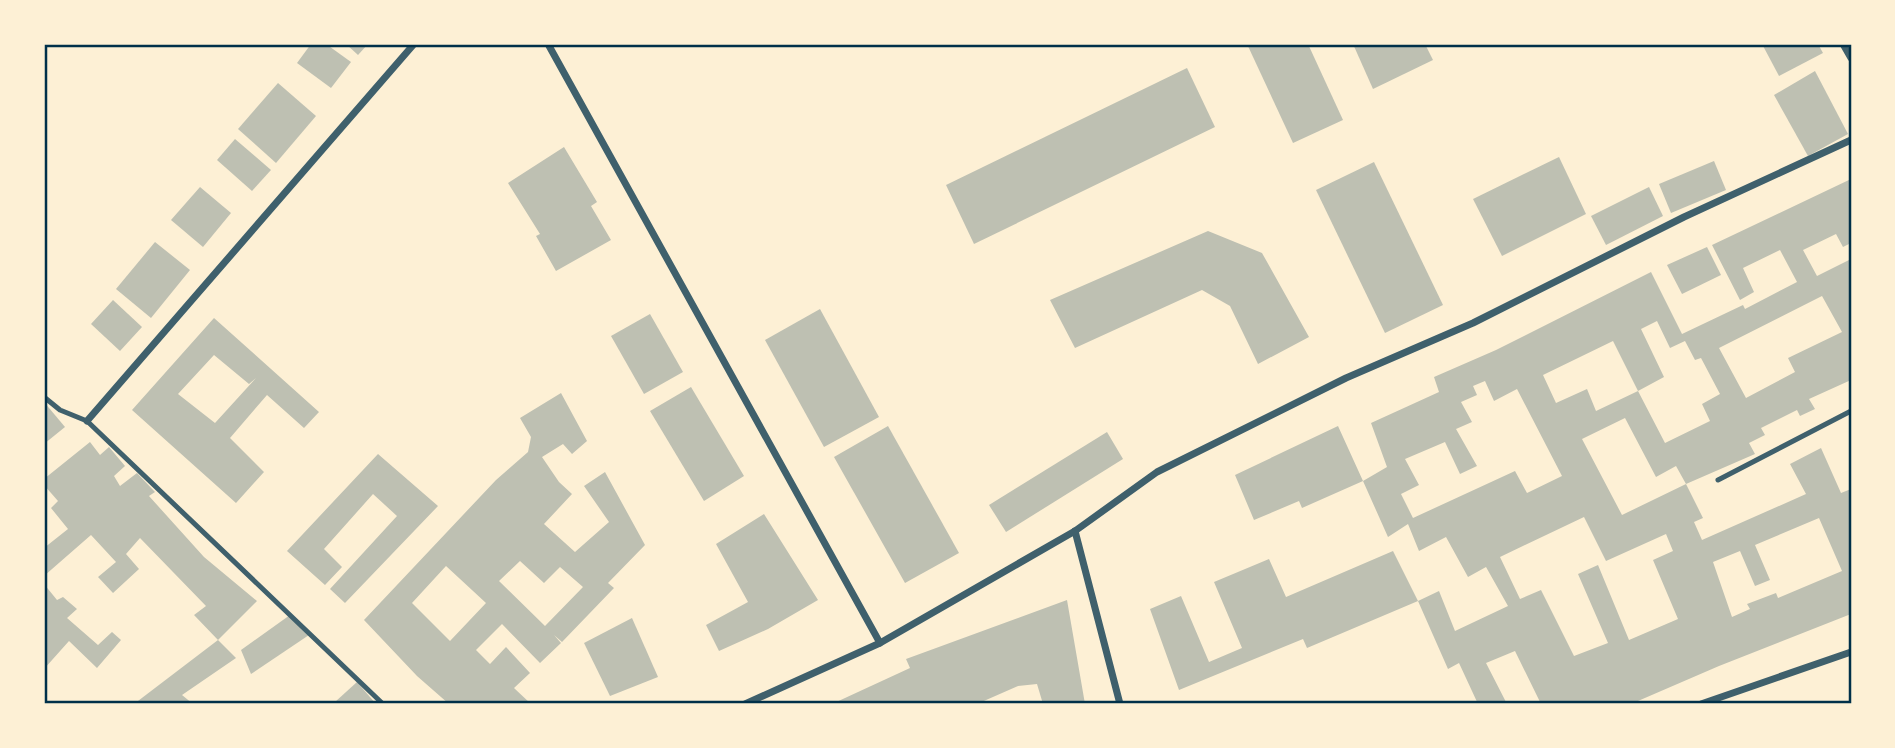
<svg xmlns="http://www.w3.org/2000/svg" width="1895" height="748" font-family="Overpass,sans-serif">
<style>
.building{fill:#bec0b2;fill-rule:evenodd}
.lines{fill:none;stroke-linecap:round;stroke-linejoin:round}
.service{stroke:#3f606c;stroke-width:5}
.minor{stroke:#3f606c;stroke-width:7}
.neatline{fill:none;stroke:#003049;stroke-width:2.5}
</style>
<rect width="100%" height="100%" fill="#fdf0d5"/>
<g class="building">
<polygon points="311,44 326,44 351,62 331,88 297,63"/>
<polygon points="346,44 368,44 358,55"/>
<polygon points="1247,44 1308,44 1343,120 1293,143"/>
<polygon points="1353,44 1425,44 1433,60 1373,89"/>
<polygon points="1762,44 1818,44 1823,53 1779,76"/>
<polygon points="1187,68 1215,127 974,244 946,185"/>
<polygon points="1815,71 1848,134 1808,156 1774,95"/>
<polygon points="278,83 316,116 276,163 238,129"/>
<polygon points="235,139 271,170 252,191 217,160"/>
<polygon points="564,147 597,202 591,206 611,240 556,271 536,236 540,234 508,183"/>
<polygon points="1559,157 1586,214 1502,256 1473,199"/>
<polygon points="1714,161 1726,190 1671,213 1659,184"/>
<polygon points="1374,162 1443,305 1385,333 1316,190"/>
<path d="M 1851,179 L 1851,243 L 1843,247 L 1836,234 L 1803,250 L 1817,276 L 1851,259 L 1851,380 L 1809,399 L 1815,409 L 1800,416 L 1797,410 L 1761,428 L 1765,435 L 1749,443 L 1755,454 L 1686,484 L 1703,518 L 1694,522 L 1702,540 L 1806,494 L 1790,464 L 1821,448 L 1841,493 L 1851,489 L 1851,510 L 1849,513 L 1851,518 L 1851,614 L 1719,666 L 1631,704 L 1541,704 L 1515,651 L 1486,663 L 1507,704 L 1478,704 L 1459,663 L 1448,669 L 1418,601 L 1439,591 L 1455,631 L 1508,606 L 1486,567 L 1468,577 L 1446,537 L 1419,551 L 1408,524 L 1388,537 L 1363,481 L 1387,467 L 1371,423 L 1439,392 L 1434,377 L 1496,350 L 1651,272 L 1682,334 L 1743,305 L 1745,309 L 1797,282 L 1780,250 L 1743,268 L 1754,292 L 1740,300 L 1712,245 ZM 1822,296 L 1842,332 L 1788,358 L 1795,372 L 1746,398 L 1719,348 ZM 1657,321 L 1670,348 L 1685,341 L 1695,360 L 1701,358 L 1720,394 L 1702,404 L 1710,421 L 1665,443 L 1638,391 L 1596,411 L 1587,389 L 1556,403 L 1543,375 L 1613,341 L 1638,391 L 1664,377 L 1641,329 ZM 1485,381 L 1494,401 L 1517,389 L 1562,476 L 1527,493 L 1515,471 L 1413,518 L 1401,494 L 1419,485 L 1405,459 L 1445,442 L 1460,474 L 1477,466 L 1456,429 L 1472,422 L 1461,402 L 1477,395 L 1473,386 ZM 1625,418 L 1656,477 L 1676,466 L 1686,484 L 1622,515 L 1582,439 ZM 1584,517 L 1606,561 L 1666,534 L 1673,551 L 1653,560 L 1678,619 L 1629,640 L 1598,565 L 1578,574 L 1608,643 L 1574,656 L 1541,590 L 1520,599 L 1500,557 ZM 1819,518 L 1842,571 L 1778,598 L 1776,593 L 1747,604 L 1750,609 L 1732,617 L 1713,562 L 1740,551 L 1755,586 L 1770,580 L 1755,545 Z"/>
<polygon points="200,187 231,213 203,247 171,220"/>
<polygon points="1649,187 1663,216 1606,245 1591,216"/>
<polygon points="1208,231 1262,253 1309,337 1258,364 1230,306 1202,290 1075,348 1050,300"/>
<polygon points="155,242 190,270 151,318 116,289"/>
<polygon points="1707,247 1721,275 1682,294 1667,265"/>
<polygon points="113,300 142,327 120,351 91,324"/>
<polygon points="820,309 879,417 824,447 765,340"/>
<polygon points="650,314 683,372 644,394 611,336"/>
<path d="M 214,318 L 319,412 L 304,428 L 267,395 L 230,438 L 264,472 L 236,503 L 132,410 ZM 214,355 L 249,384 L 256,378 L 215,423 L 178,394 Z"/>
<polygon points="691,387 744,476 704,501 650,411"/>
<path d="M 561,393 L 587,441 L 572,454 L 563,444 L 542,457 L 559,482 L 572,494 L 544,524 L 575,552 L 609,522 L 584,486 L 605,472 L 645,545 L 608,583 L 614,588 L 562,642 L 554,635 L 561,643 L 540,663 L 502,624 L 476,650 L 490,664 L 506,647 L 530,673 L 514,688 L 531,704 L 449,704 L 417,676 L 364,620 L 496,480 L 528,452 L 531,437 L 520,418 ZM 520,561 L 544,583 L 560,567 L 583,587 L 545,626 L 499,581 ZM 446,566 L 486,603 L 450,641 L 412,603 Z"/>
<polygon points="44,402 65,427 44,444"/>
<polygon points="888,426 959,553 905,583 834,457"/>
<polygon points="1338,426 1363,481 1302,508 1299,501 1254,520 1235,475"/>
<polygon points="1107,432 1123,459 1006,532 989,505"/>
<polygon points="90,442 100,455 109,447 125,466 114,476 120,486 137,473 155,492 149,496 204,557 257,601 218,640 236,658 182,695 193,704 134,704 218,640 194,615 206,606 140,538 126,554 139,569 113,593 98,577 116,562 91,535 44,576 44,548 68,529 51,508 58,501 44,485 44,479"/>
<polygon points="378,454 438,506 345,603 330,589 397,516 373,494 324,549 342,567 325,585 287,551"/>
<polygon points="764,514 818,600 768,629 719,651 706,625 748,602 716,544"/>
<polygon points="1393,551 1418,601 1307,648 1303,639 1179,690 1150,609 1181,596 1209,662 1242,648 1214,582 1269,559 1286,597"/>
<polygon points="44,584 57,600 63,597 77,609 67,618 98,645 112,632 121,640 97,668 69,641 44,669"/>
<polygon points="1067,600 1085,704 1043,704 1037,684 1018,686 977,704 832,704 910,668 906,659"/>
<polygon points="290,615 309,635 251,674 241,650"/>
<polygon points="632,618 658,677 610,696 584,643"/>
<polygon points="357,682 376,704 337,704 335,702"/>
</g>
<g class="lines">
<g class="service">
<polyline points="44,397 60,410 87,421 383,704"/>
<polyline points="1718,480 1851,411"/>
</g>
<g class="minor">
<polyline points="548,44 880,643"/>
<polyline points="1843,44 1851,58"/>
<polyline points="87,421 414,44"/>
<polyline points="1075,531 1120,704"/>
<polyline points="745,704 880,643 1075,531 1157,472 1346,378 1473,323 1684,217 1851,140"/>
<polyline points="1701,704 1851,652"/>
</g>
</g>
<rect width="1895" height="748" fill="none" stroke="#fdf0d5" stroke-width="91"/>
<rect x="46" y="46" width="1804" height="656" class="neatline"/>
</svg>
